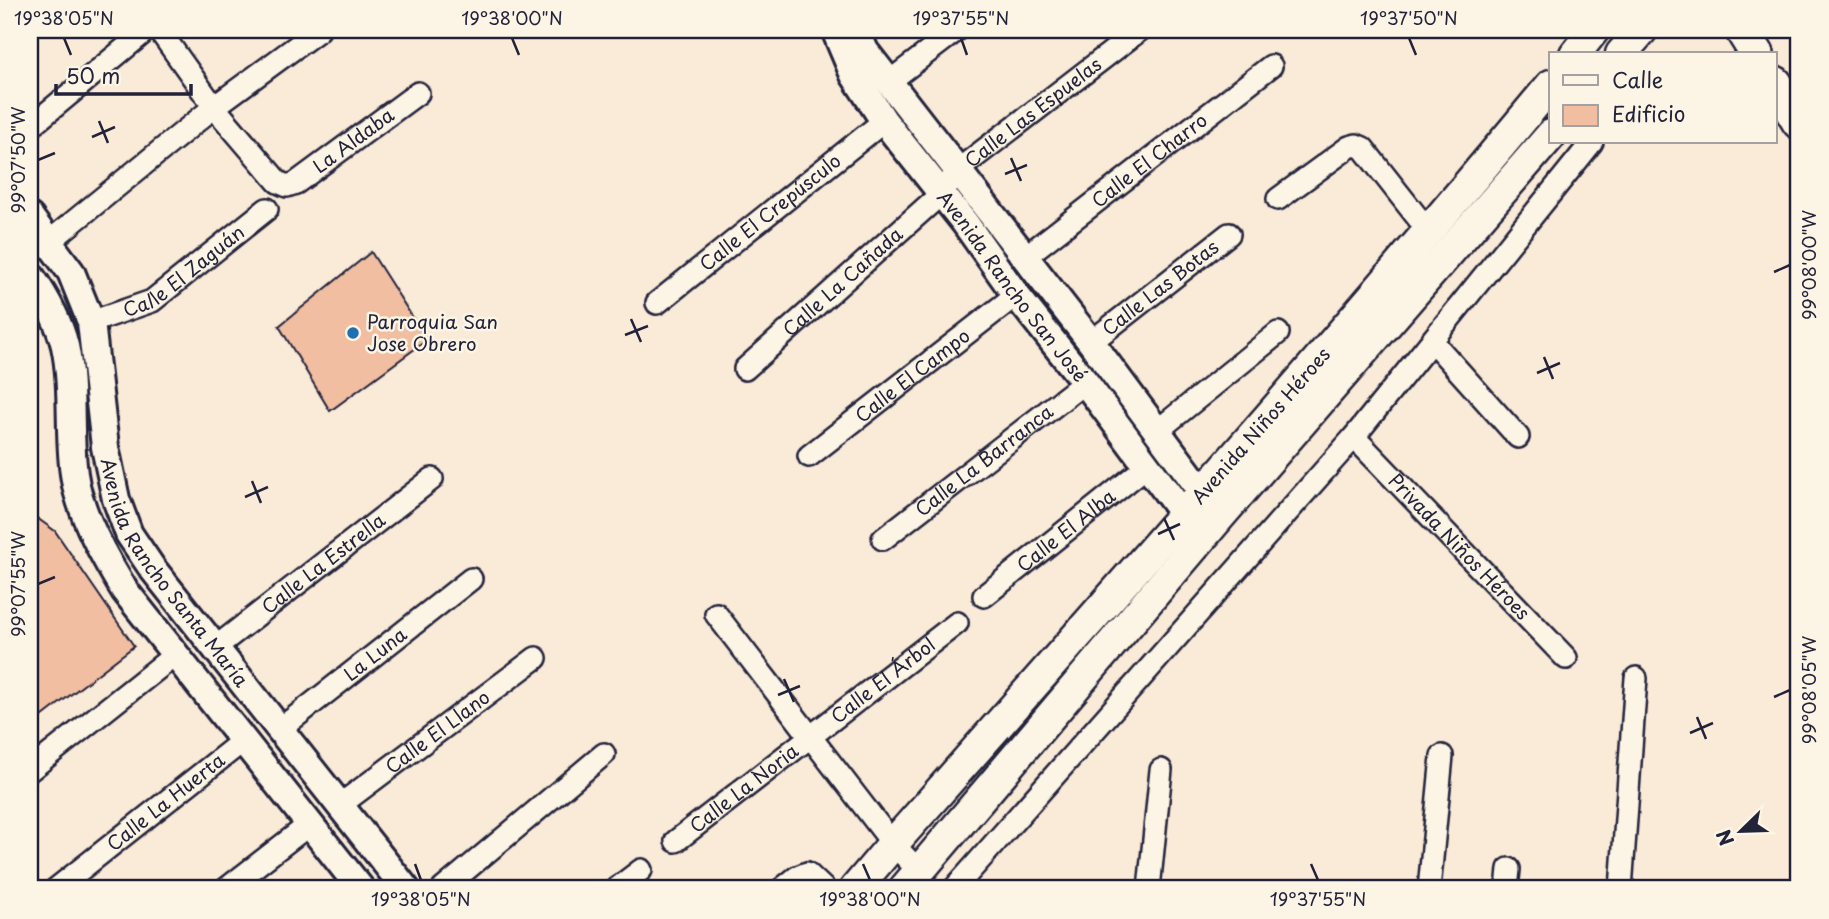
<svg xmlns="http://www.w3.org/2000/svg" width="1829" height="919" font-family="'Playpen Sans',sans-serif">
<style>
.building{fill:#f1bea2;stroke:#22223b;stroke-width:2}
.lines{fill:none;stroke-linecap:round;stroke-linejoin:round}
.minor-casing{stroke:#22223b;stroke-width:26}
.tertiary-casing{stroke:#22223b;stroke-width:32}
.secondary-casing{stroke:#22223b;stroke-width:35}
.primary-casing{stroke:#22223b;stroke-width:38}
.minor{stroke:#fcf5e5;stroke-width:21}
.tertiary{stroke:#fcf5e5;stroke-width:26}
.secondary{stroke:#fcf5e5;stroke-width:30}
.primary{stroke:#fcf5e5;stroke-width:33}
.ticks{fill:none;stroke:#22223b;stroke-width:2.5}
.poi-dot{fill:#1f6fb2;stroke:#fcf5e5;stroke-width:2.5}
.labels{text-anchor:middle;stroke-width:5;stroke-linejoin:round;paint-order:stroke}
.street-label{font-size:19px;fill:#22223b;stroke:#fcf5e5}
.poi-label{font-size:19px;fill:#22223b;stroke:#fcf5e5;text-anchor:start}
.neatline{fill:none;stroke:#22223b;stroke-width:2.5}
.ticks-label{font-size:18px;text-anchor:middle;fill:#22223b}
</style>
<rect width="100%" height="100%" fill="#faead8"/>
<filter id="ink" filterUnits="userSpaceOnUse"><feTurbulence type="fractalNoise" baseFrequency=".0143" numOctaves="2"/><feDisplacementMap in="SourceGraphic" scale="14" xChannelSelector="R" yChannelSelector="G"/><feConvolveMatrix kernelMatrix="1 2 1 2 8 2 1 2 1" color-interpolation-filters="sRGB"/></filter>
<g filter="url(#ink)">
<g class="building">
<polygon points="371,252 427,340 330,411 279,326"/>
<polygon points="30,513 55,531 134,646 30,726"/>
</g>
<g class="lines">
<g class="minor-casing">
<g id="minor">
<path id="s1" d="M 159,30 L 214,107 L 278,182 L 287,186 L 296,183 L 418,93"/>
<polyline points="890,81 957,30"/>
<polyline points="30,127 142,34"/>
<polyline points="1278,199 1349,147 1356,145 1363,148 1429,232"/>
<polyline points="50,241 214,107 319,30"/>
<path id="s2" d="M 1026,256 L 1271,66"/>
<path id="s3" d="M 657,303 L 884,121"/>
<path id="s4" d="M 91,322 L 152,301 L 267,209"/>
<polyline points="1432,341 1518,437"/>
<path id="s5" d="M 1091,342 L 1229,234"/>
<path id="s6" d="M 745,369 L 942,193 L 958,170 L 1140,30"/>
<polyline points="1157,431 1278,333"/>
<path id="s7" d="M 1354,437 L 1566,658"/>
<path id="s8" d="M 809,456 L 1016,295"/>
<path id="s9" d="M 883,539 L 1085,382"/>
<path id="s10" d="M 984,596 L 1147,466"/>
<polyline points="716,614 893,844 919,871"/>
<path id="s11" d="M 216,647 L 432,479"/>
<path id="s12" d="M 280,729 L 471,579"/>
<polyline points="30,770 176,654"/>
<path id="s13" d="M 340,805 L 536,658"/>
<path id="s14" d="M 676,841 L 957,623"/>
<path id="s15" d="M 56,889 L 244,740"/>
<polyline points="226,889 311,823"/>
<polyline points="443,889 604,754"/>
<polyline points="616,889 641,870"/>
<polyline points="782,889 797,877 807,873 824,889"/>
<polyline points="954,889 1354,437 1592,142"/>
<polyline points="1149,889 1161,770"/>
<polyline points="1429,889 1442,756"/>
<polyline points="1507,889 1509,869"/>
<polyline points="1621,889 1636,678"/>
</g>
</g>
<g class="tertiary-casing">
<g id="tertiary">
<path id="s16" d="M 835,30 L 854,75 L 884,121 L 965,223 L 1016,295 L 1085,382 L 1195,530"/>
<polyline points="856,30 865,51 1091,342 1215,509"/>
<path id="s17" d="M 30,217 L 71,272 L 91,322 L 105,447 L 116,499 L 129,534 L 152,568 L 406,889"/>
<path d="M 30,275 C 44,295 59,321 65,346 C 74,388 68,432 74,474 C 79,512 105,559 125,591 L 361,889"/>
</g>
</g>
<g class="secondary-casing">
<g id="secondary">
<polyline points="1575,54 1594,30"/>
<polyline points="1621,54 1642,30"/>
<path id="s18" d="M 855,889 L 893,844 C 1115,593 1337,343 1551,85"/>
<polyline points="904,889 1221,515 1551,135"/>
</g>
</g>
<g class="primary-casing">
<g id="primary">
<polyline points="1742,30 1757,54"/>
<polyline points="1775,83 1799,122"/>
</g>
</g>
<use href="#minor" class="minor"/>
<use href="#tertiary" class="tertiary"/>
<use href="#secondary" class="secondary"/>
<use href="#primary" class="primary"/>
</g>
</g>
<path class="ticks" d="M 64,38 L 71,55M 512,38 L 519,55M 961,38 L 967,55M 1409,38 L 1416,55M 99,121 L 108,143M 92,137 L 115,127M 1011,158 L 1021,181M 38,160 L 55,153M 1005,174 L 1027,165M 1774,272 L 1790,265M 631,319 L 641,342M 625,335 L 648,326M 1544,357 L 1553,379M 1537,373 L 1560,363M 252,481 L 261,503M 245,497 L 268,487M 1164,518 L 1174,540M 1158,534 L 1180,524M 38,584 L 55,577M 784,679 L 794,702M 778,695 L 800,686M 1774,697 L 1790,690M 1697,717 L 1706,739M 1690,733 L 1713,723M 415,864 L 421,880M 863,864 L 870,880M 1311,864 L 1318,880"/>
<circle class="poi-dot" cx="353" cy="333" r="7"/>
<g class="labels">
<g class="street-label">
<text dy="7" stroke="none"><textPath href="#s6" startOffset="387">Calle Las Espuelas</textPath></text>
<text dy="7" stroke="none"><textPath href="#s1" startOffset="284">La Aldaba</textPath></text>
<text dy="7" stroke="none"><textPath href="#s2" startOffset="156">Calle El Charro</textPath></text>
<text dy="7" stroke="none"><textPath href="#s3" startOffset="145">Calle El Crepúsculo</textPath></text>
<text dy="7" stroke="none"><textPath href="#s4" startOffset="107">Calle El Zaguán</textPath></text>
<text dy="7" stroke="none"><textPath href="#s6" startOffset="131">Calle La Cañada</textPath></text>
<text dy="7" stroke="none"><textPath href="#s16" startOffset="313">Avenida Rancho San José</textPath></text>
<text dy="7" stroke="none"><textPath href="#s5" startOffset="88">Calle Las Botas</textPath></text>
<text dy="7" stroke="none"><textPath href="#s8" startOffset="131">Calle El Campo</textPath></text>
<text dy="7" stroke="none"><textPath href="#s18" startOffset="616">Avenida Niños Héroes</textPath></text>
<text dy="7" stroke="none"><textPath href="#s9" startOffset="128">Calle La Barranca</textPath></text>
<text dy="7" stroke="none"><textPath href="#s10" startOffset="105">Calle El Alba</textPath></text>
<text dy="7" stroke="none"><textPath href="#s7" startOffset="152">Privada Niños Héroes</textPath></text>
<text dy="7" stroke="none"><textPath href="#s11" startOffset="136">Calle La Estrella</textPath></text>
<text dy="7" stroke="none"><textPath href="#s17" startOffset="394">Avenida Rancho Santa María</textPath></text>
<text dy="7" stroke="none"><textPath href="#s12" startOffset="121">La Luna</textPath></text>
<text dy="7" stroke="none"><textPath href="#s14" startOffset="262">Calle El Árbol</textPath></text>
<text dy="7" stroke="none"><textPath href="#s13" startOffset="122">Calle El Llano</textPath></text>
<text dy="7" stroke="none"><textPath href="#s14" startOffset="86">Calle La Noria</textPath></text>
<text dy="7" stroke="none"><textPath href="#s15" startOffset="140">Calle La Huerta</textPath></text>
</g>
<g class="poi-label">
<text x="367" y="329">Parroquia San<tspan x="367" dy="22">Jose Obrero</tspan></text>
</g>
</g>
<rect width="1829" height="919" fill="none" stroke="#fcf5e5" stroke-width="77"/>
<rect x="1549" y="52" width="228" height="91" fill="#fcf5e5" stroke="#a5a1a1" stroke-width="2"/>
<rect x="1563" y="75" width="35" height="10" fill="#fcf5e5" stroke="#a5a1a1" stroke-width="2"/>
<text x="1612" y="88" font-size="21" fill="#22223b">Calle</text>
<rect x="1563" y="105" width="35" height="21" fill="#f1bea2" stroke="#a5a1a1" stroke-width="2"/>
<text x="1612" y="122" font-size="21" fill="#22223b">Edificio</text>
<g transform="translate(1741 831) rotate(247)" stroke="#fcf5e5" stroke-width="5" paint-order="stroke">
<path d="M0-5L12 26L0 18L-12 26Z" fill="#22223b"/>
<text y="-10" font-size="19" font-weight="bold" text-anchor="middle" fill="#22223b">N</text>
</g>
<path d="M56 84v10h135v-10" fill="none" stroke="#22223b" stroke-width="3.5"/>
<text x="66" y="84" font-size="21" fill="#22223b" stroke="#fcf5e5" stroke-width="5" paint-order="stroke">50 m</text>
<rect x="38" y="38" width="1752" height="842" class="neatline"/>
<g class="ticks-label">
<text x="64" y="25">19°38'05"N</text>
<text x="512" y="25">19°38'00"N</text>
<text x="961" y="25">19°37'55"N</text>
<text x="1409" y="25">19°37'50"N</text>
<text transform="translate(19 160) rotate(-90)" y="6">99°07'50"W</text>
<text transform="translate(1810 265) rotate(-90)" y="6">99°08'00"W</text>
<text transform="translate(19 584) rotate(-90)" y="6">99°07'55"W</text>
<text transform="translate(1810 690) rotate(-90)" y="6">99°08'05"W</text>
<text x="421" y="906">19°38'05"N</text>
<text x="870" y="906">19°38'00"N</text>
<text x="1318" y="906">19°37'55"N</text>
</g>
</svg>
